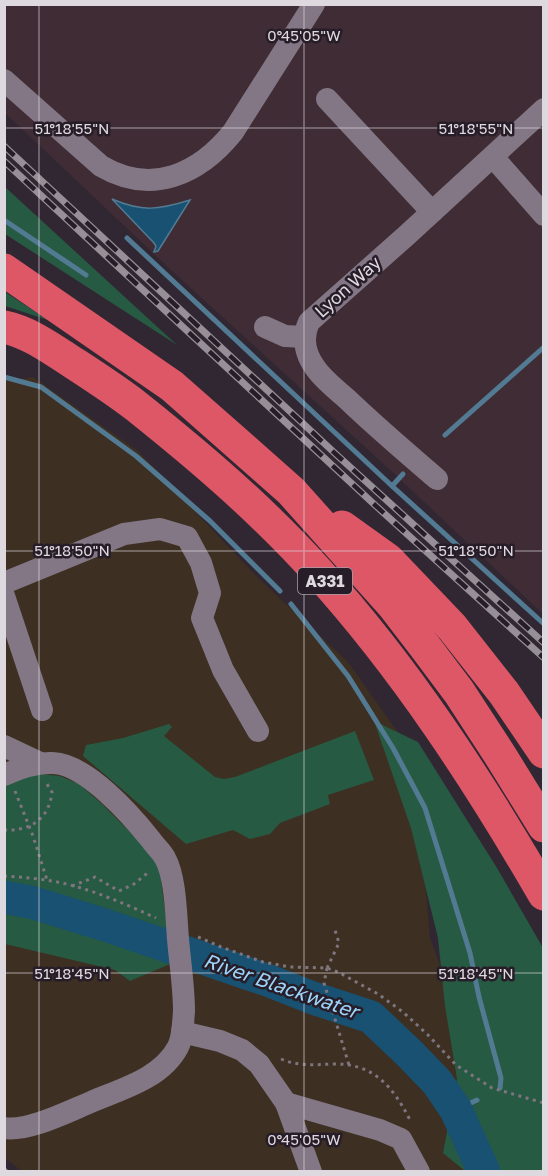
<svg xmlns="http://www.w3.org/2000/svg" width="548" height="1176" font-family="'Golos Text',sans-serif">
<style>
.commercial{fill:#3d2f22}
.industrial{fill:#3f2c34}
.green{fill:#275a42}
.water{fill:#185172;stroke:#537a93;stroke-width:1.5}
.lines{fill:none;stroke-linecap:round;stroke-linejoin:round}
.stream{stroke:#537a93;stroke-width:5}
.river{stroke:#185172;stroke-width:33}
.path{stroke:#7e757f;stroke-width:3;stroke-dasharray:3 4.5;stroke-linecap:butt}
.minor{stroke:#837785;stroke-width:22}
.highway{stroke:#dd5767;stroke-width:33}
.rail-casing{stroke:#968f97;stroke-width:7}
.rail{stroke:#271d28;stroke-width:4.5;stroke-dasharray:14;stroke-linecap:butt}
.ticks{fill:none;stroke:#ded8df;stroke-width:1.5;stroke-opacity:0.45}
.labels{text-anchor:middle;stroke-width:5;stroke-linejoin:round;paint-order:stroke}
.shield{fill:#271d28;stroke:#a7a0a8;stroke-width:1.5}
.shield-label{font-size:16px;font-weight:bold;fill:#ded8df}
.street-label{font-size:18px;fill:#ded8df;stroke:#271d28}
.water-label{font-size:20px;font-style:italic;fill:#9dd4f9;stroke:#271d28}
.ticks-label{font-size:15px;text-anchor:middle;fill:#ded8df;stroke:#271d28;stroke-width:5;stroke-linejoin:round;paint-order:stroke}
</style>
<rect width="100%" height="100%" fill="#312732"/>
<polygon class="commercial" points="33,377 138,451 257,577 348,662 414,755 430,938 515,1171 23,1172 5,1158 4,381"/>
<polygon class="industrial" points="4,5 543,5 543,614 387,467 172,271 5,113"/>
<g class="green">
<polygon points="5,187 177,345 5,234"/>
<polygon points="5,292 48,320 5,306"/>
<polygon points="374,721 418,742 497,868 543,948 543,1171 465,1171 443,1153 457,1079 445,1006 438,938 411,828"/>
<polygon points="169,724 172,727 164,736 215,777 224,779 235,777 355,731 374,780 328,795 330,804 280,823 270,834 250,839 233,830 186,844 83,756 86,745 123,738"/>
<path d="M 32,773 L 60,776 L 79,784 L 102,804 L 152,854 L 160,871 L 169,943 C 116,926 59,903 5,893 L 4,781 Z"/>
<path d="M 5,901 C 61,912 115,932 170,950 L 170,964 L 130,981 L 115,970 L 5,944 Z"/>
</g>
<path class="water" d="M 112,199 C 142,212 158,210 190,200 L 158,251 L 154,252 L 156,246 L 154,243 Z"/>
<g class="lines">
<g class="stream">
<polyline points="4,220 86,275"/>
<polyline points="127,238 392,486 544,624"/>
<polyline points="4,377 41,387 136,456 210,521 280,591"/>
<polyline points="445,435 544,347"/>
<polyline points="392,486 403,474"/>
<polyline points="291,604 348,676 393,748 425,808 470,953 479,997 501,1078 500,1088"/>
<polyline points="456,1110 477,1100"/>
</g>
<polyline class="river" points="4,897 34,903 105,925 267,980 313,998 371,1017 410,1054 437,1082 456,1110 484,1172"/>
<g class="path">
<polyline points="15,791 33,836 47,880"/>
<path d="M 4,830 C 31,831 49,819 52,792 L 47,784"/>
<path d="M 4,876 C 18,877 32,878 46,880 C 85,886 121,902 156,918"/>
<polyline points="72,886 95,877 119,891 134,884 150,871"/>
<polyline points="198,937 221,947 263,962 290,967 327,968 338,972 378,994 403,1012 428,1035 456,1065 492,1088 544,1103"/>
<polyline points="327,968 324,983 349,1065"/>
<polyline points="327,968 339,943 334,927"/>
<path d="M 281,1059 C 297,1066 314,1065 332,1064 C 373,1063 392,1085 410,1120"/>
</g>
<g class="minor">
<path d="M 4,80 L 101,166 C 152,196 199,174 233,132 L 314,4"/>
<polyline points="327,99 432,212"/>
<polyline points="493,157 544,215"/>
<polyline points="265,327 285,336 305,337"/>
<path d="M 437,479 C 407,453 376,427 347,399 C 336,389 322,379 314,366 C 305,353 302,337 309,322 L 407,235 L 544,109"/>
<polyline points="4,583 124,534 160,529 187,537 201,563 210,593 202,618 223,670 258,731"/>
<polyline points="4,596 42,710"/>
<polyline points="4,746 40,763"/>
<path d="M 4,775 C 19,768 36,762 53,763 C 86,764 131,815 151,840 C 155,846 162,852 165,858 C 176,878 176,916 178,939 C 180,963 184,987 184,1011 C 183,1023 183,1037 178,1047 C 161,1079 121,1089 91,1102 C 69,1111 28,1132 4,1128"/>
<polyline points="182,1032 220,1041 242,1050 259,1064 286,1103 311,1172"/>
<polyline points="286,1103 380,1130 401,1139 419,1172"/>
</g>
<g class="highway">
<polyline points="4,270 172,386 291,491 393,605 426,648 459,692 500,755 544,826"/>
<path d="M 4,327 C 28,332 49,347 69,360 C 92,375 114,389 136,406 C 200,457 262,510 317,571 C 405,668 478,780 544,894"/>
<polyline points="342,527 388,560 452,627 504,693 544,752"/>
</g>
<g class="rail-casing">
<g id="rail">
<polyline points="4,146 339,457 544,643"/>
<polyline points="4,161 376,506 544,658"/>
<polyline points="4,1171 5,1172"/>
</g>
</g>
<use href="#rail" class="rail"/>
</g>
<path class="ticks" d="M 39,4 L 39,1172M 304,4 L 304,1172M 4,128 L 544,128M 4,551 L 544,551M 4,973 L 544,973"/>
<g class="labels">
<rect class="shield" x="298" y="568" width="54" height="26" rx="4.5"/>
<g class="shield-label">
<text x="325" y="587">A331</text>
</g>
<g class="street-label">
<text transform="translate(348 287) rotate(-42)" y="6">Lyon Way</text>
</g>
<g class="water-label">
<text transform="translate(281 986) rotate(19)" y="7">River Blackwater</text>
</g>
</g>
<g class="ticks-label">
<text x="304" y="41">0°45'05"W</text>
<text x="72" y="134">51°18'55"N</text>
<text x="476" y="134">51°18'55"N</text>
<text x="72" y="556">51°18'50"N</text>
<text x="476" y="556">51°18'50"N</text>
<text x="72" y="979">51°18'45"N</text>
<text x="476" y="979">51°18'45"N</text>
<text x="304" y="1145">0°45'05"W</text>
</g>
<rect width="548" height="1176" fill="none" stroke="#ded8df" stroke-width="12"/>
</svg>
